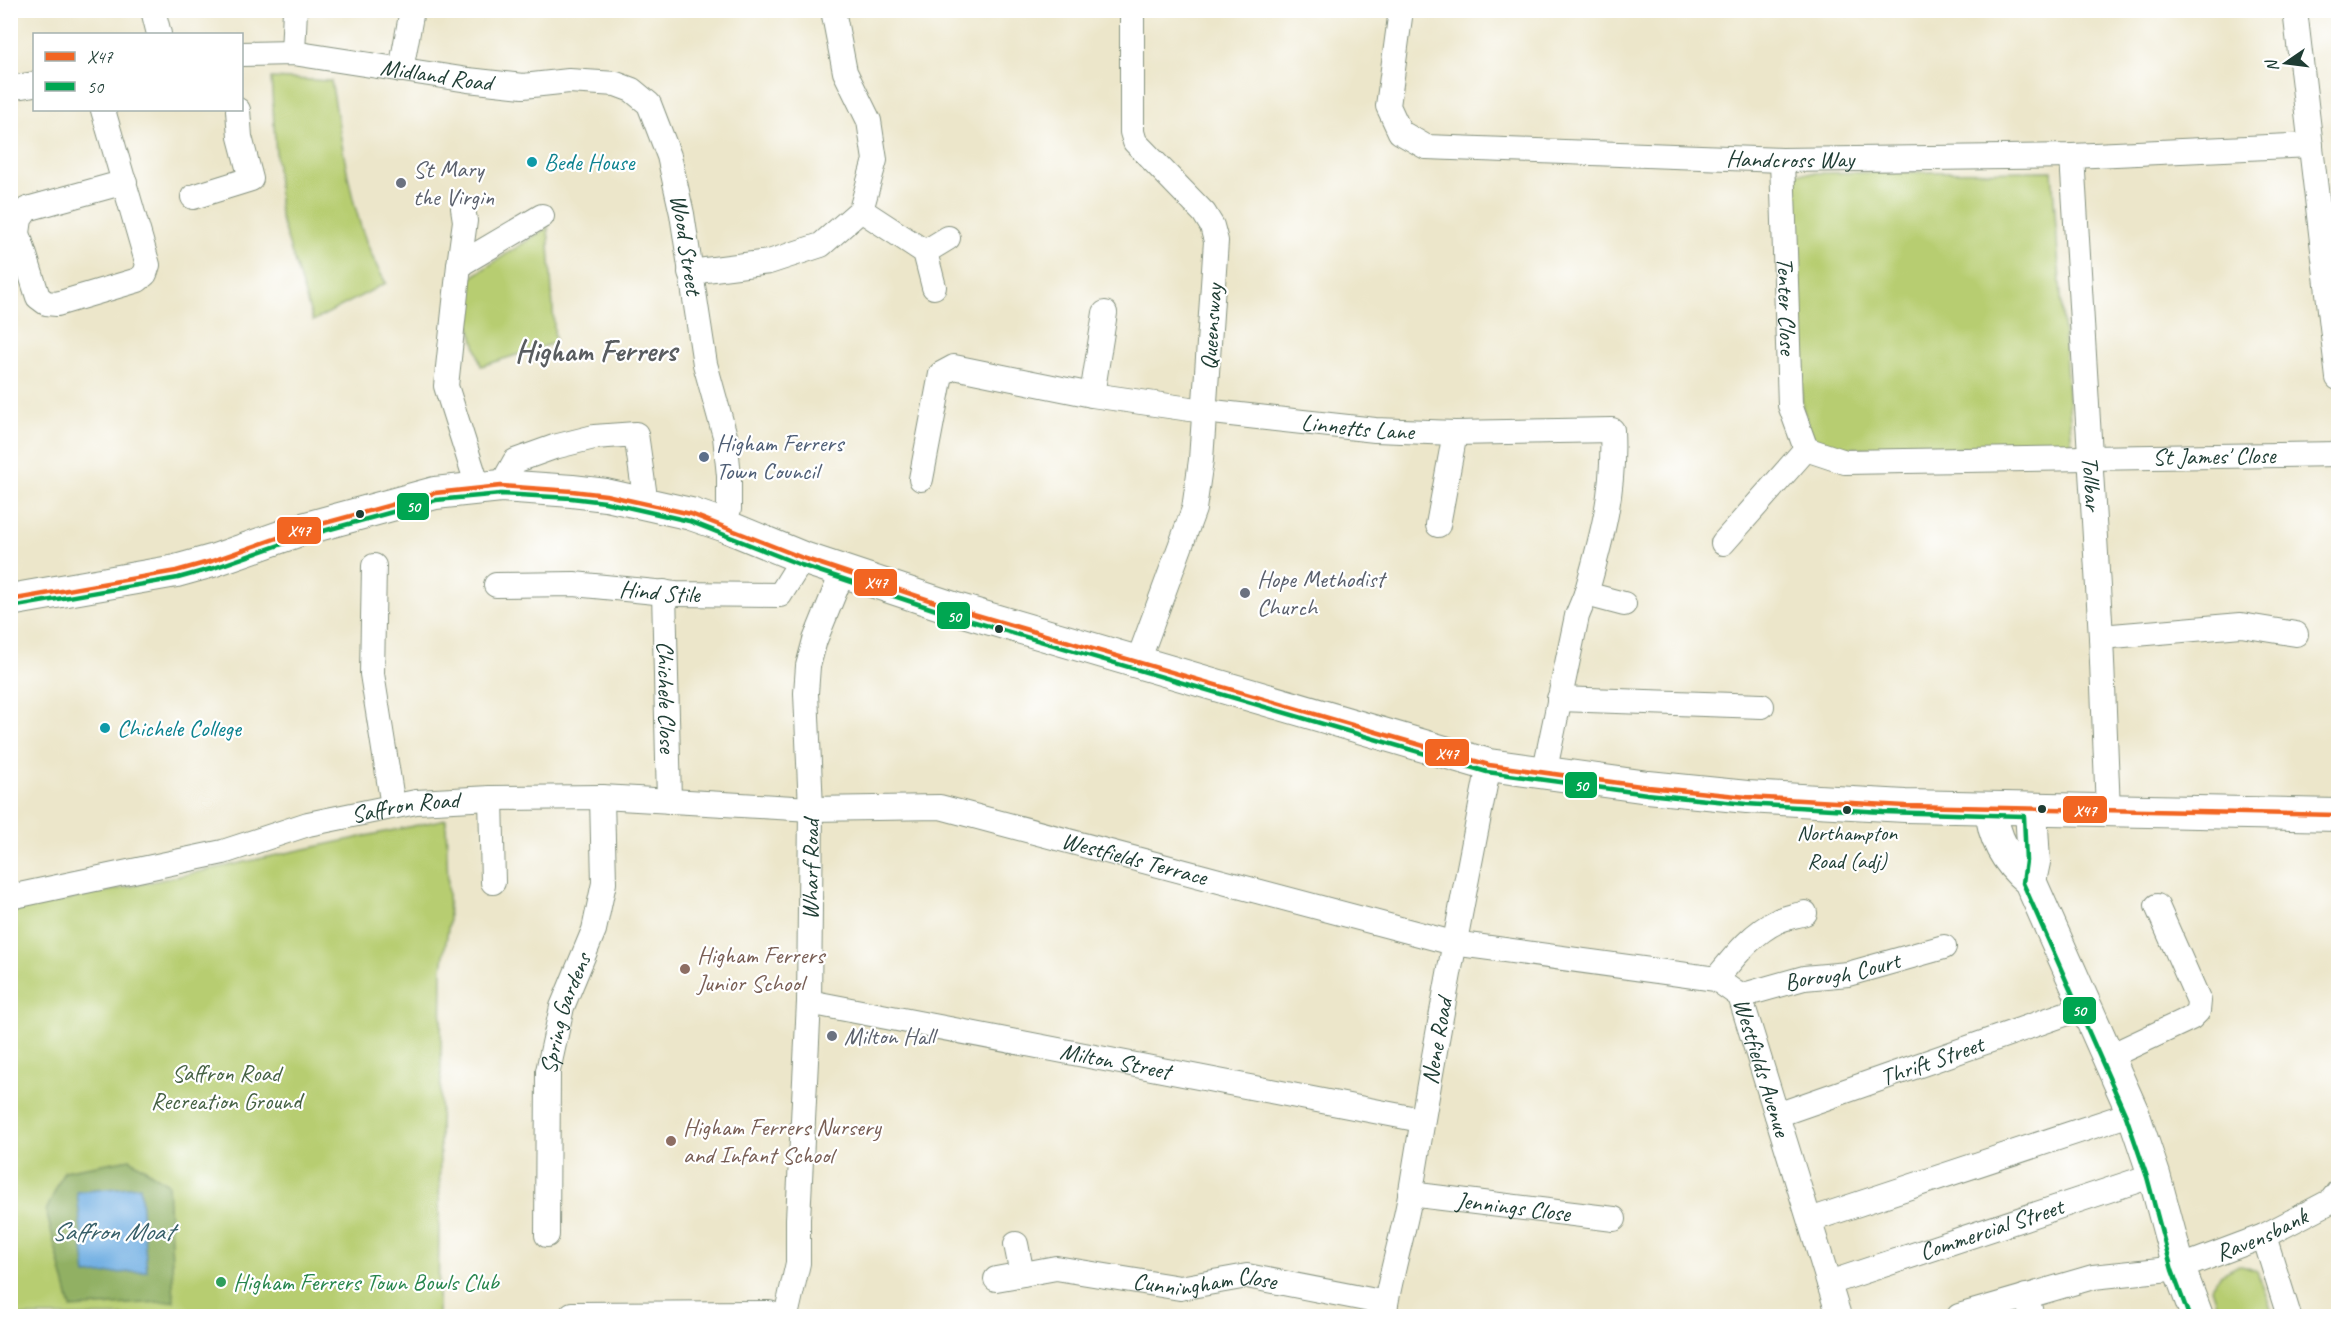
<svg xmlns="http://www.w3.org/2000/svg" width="2349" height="1327" font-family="Caveat,sans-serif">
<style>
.green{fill:#b7cd71;stroke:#6b8552;stroke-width:1.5}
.forest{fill:#91b063;stroke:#58764c;stroke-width:1.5}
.water{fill:#6faee2;stroke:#47768b;stroke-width:1.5}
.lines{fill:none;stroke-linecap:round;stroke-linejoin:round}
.minor-casing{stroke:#86927f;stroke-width:26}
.major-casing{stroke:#86927f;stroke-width:34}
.minor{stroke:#fff;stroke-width:24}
.major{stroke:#fff;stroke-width:32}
.bus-1-casing{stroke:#fff;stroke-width:9}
.bus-2-casing{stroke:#fff;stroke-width:9}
.bus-1{stroke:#f26522;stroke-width:4.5}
.bus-2{stroke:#00a651;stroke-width:4.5}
.culture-dot{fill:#0f9aa8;stroke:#fff;stroke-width:2}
.worship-dot{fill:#6b7280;stroke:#fff;stroke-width:2}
.service-dot{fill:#5c6f8a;stroke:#fff;stroke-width:2}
.bus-dot{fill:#1f3d34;stroke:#fff;stroke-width:2}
.education-dot{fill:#8d6e63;stroke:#fff;stroke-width:2}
.leisure-dot{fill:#2e9e5b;stroke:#fff;stroke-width:2}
.labels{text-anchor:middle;stroke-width:4.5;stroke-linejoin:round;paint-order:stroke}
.bus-label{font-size:22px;fill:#1f3d34;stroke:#fff}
.street-label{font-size:24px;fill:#1f3d34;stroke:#fff}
.culture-label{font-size:24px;fill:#0d838f;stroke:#fff;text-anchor:start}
.worship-label{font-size:24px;fill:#5b616d;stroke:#fff;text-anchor:start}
.service-label{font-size:24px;fill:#4e5e75;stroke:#fff;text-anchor:start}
.education-label{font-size:24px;fill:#785e54;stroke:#fff;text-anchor:start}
.park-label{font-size:24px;fill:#456143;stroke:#fff}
.leisure-label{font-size:24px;fill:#27864d;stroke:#fff;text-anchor:start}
.water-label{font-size:26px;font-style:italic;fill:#375f68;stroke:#fff}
.district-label{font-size:30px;font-weight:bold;fill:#595d60;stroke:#fff}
.line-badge{stroke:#fff;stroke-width:2}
.badge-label{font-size:16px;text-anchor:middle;font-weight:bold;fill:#fff}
</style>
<rect width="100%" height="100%" fill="#fff"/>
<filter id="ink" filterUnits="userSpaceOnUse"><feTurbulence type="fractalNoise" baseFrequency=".0167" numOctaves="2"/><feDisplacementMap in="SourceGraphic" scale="12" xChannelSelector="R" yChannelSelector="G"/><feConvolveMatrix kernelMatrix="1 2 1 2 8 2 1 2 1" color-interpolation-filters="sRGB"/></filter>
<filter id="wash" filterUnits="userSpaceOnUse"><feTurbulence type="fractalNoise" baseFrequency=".008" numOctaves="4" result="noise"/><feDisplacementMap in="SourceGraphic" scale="24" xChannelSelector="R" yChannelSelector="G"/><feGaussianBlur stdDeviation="1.35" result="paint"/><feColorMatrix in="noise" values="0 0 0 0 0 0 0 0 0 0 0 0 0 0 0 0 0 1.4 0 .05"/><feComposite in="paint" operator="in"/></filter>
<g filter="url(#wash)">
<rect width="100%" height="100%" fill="#ece6ca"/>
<g class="green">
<path d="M 271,78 L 331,81 C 344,148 350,224 386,283 L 313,321 L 280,216 Z"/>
<polygon points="2052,171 2072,448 1847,448 1813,440 1802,406 1795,173"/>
<polygon points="548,227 555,343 481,366 464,305 465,288 473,276"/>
<polygon points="446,819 449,922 442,969 438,1316 11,1316 10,912"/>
<polygon points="2239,1265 2257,1271 2274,1316 2220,1316 2211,1288 2220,1275"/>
</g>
<polygon class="forest" points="130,1159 168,1184 174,1301 71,1308 46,1211 64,1171"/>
<polygon class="water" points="140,1186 147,1271 86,1275 77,1192"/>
</g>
<g filter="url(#ink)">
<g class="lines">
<g class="minor-casing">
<g id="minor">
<polyline points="153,10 159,34"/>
<polyline points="1132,10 1132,132 1135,142 1204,213 1212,226 1216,241 1201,460 1194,509 1137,664"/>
<path id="s1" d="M 1401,10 L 1388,106 L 1400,132 L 1426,147 L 1782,160 L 2072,156 L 2311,145"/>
<polyline points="2295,10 2338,378"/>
<polyline points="293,53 295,10"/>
<path id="s2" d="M 242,54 L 293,53 L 468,80 L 523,86 L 569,81 L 616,84 L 632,90 L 649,104 L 669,156 L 682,214 L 705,364 L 725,436 L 729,476 L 729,509 L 723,525"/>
<polyline points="401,70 412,10"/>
<polyline points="10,88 34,84"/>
<polyline points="103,110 148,265 145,274 138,280 57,304 46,303 38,297 18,233 20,219 27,209 125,182"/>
<path id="s3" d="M 2072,156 L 2101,637 L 2108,810"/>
<path id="s4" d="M 1782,160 L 1790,405 L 1806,449 L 1845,462 L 2338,454"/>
<polyline points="193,197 251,179 240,137 238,110"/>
<polyline points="861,210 925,252 934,287"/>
<polyline points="925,252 948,238"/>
<polyline points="459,265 465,221 463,208"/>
<polyline points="690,272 769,262 821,245 861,210 875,160 869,121 845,72 833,10"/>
<polyline points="1092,395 1105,313"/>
<path id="s5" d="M 921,479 L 941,374 L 954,367 L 1092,395 L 1204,411 L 1375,430 L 1455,433 L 1612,430 C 1615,491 1602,537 1586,594 L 1624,604"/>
<polyline points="501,486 515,461 554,447 594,437 636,434 646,504"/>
<polyline points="478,487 446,386 459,265 542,216"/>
<polyline points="1438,525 1455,433"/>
<polyline points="1723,543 1806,449"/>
<polyline points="374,566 372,674 393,806"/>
<path id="s6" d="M 496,585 L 574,584 L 676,594 L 780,595 L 803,558"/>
<path id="s7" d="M 664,592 L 669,801"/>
<polyline points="2101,637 2241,625 2296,634"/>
<polyline points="1559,699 1762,706"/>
<polyline points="1544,774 1577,616 1586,594"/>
<polyline points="491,798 493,882"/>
<path id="s8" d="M 10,897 L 223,852 L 308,824 L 416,802 L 491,798 L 602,797 L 811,809 L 940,807 L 1453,943 L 1716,979 L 1740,996 L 1839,1316"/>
<path d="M 1716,979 C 1734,957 1752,933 1778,921 C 1786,917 1796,916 1805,913"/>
<path id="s9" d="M 1740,996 L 1804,978 L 1848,974 L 1944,947"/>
<path id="s10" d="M 809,1002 L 1421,1120"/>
<polyline points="2108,1057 2191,1018 2198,1011 2199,1001 2157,906"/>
<path id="s11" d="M 1777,1115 L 2085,1007"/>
<path id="s12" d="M 1410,1194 L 1614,1219"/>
<polyline points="1810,1220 2133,1113"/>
<path id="s13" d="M 547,1235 L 548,1071 L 562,1007 L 594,930 L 604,883 L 602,797"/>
<polyline points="2264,1236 2289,1316"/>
<polyline points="1016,1244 1022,1274"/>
<path id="s14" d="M 996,1279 L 1056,1268 L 1180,1288 L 1247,1276 L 1386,1303"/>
<path id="s15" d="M 1829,1283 L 2154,1175"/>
<polyline points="2026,1296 2032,1316"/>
<polyline points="572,1314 769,1313 777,1316"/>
<path id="s16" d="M 786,1316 L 798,1263 L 798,1219 L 809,1002 L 811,809 L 806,693 L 808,666 L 815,640 L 843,571"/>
<path id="s17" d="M 1384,1316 C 1390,1274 1404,1233 1411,1191 C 1434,1049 1461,907 1489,765"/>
<path id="s18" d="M 1959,1316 L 2093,1277 L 2179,1268 L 2264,1236 L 2331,1201 L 2338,1192"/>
</g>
</g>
<g class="major-casing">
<g id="major">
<polyline points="10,600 176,571 212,561 303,529 435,493 501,486 572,491 606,495 691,514 723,525 803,558 953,608 1489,765 1648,787 1747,797 1905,806 2338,815"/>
<path d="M 1991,808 C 1993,837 2007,862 2030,881 L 2133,1113 L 2154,1175 L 2179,1268 L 2197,1316"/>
<polyline points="2030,881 2034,862 2031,809"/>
</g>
</g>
<use href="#minor" class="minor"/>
<use href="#major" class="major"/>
<g class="bus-1-casing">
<polyline id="bus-1" points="10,600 176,571 212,561 303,529 435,493 501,486 572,491 606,495 691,514 803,558 953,608 1489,765 1648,787 1747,797 1905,806 2338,815"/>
</g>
<g class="bus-2-casing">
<polyline id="bus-2" points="11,607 178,578 214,568 305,536 436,500 501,494 571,498 605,502 689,521 801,565 951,615 1487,772 1647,794 1746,804 1883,812 2024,816 2026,861 2023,883 2126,1116 2147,1177 2172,1270 2189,1316"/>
</g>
<use href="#bus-1" class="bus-1"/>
<use href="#bus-2" class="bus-2"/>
</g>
</g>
<g class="culture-dot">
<circle cx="532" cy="162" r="6"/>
<circle cx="105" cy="728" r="6"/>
</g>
<g class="worship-dot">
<circle cx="401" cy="183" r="6"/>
<circle cx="1245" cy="593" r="6"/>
<circle cx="832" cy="1036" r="6"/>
</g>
<circle class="service-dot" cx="704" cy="457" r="6"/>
<g class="bus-dot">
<circle cx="360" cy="514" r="5"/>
<circle cx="999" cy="629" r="5"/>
<circle cx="2042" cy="809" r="5"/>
<circle cx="1847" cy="810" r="5"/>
</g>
<g class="education-dot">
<circle cx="685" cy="969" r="6"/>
<circle cx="671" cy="1141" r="6"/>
</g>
<circle class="leisure-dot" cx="221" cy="1282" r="6"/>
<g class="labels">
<g class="bus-label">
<text x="1847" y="840">Northampton<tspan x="1847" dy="28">Road (adj)</tspan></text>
</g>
<g class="street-label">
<text dy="8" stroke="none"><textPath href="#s2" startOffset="196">Midland Road</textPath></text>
<text dy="8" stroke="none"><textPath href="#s1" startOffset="520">Handcross Way</textPath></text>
<text dy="8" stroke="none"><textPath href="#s2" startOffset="562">Wood Street</textPath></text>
<text dy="8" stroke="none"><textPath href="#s4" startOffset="146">Tenter Close</textPath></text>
<text transform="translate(1211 327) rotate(-86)" y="8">Queensway</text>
<text dy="8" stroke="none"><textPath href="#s5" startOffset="530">Linnetts Lane</textPath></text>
<text dy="8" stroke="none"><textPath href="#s4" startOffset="702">St James' Close</textPath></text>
<text dy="8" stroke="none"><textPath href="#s3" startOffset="328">Tollbar</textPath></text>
<text dy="8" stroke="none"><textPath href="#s6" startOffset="164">Hind Stile</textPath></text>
<text dy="8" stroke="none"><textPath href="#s7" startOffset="105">Chichele Close</textPath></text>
<text dy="8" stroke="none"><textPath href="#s8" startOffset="406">Saffron Road</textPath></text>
<text dy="8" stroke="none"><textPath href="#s8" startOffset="1143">Westfields Terrace</textPath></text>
<text dy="8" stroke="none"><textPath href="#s16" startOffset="448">Wharf Road</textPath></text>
<text dy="8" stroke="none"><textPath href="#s9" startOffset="105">Borough Court</textPath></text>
<text dy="8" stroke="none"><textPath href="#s13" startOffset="224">Spring Gardens</textPath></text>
<text dy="8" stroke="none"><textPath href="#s17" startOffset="280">Nene Road</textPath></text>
<text dy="8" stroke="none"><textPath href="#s10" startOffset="312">Milton Street</textPath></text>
<text dy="8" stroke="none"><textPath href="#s11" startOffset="164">Thrift Street</textPath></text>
<text dy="8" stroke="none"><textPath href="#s8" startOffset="1842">Westfields Avenue</textPath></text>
<text dy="8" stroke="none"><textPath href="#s12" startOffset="104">Jennings Close</textPath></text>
<text dy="8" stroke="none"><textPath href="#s15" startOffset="171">Commercial Street</textPath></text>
<text dy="8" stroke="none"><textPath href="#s18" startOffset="315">Ravensbank</textPath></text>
<text dy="8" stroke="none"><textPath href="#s14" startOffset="212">Cunningham Close</textPath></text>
</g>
<g class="culture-label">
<text x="544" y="170">Bede House</text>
<text x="117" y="736">Chichele College</text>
</g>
<g class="worship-label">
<text x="413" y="177">St Mary<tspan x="413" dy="28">the Virgin</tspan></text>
<text x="1257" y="587">Hope Methodist<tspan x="1257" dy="28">Church</tspan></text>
<text x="844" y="1044">Milton Hall</text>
</g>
<g class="service-label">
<text x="716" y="451">Higham Ferrers<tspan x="716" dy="28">Town Council</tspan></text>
</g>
<g class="education-label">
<text x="697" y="963">Higham Ferrers<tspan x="697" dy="28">Junior School</tspan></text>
<text x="683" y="1135">Higham Ferrers Nursery<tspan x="683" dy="28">and Infant School</tspan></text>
</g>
<g class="park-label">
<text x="226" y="1081">Saffron Road<tspan x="226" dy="28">Recreation Ground</tspan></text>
</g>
<g class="leisure-label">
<text x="233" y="1290">Higham Ferrers Town Bowls Club</text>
</g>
<g class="water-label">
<text x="112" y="1240">Saffron Moat</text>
</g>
<g class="district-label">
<text x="596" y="361">Higham Ferrers</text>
</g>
</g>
<g class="line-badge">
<rect x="396" y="492" width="34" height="29" rx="6" fill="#00a651"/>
<rect x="276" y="516" width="46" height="29" rx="6" fill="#f26522"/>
<rect x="853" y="568" width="45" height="29" rx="6" fill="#f26522"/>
<rect x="936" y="601" width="35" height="29" rx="6" fill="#00a651"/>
<rect x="1424" y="738" width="46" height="29" rx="6" fill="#f26522"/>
<rect x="1564" y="771" width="34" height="28" rx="6" fill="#00a651"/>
<rect x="2062" y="795" width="46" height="29" rx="6" fill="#f26522"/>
<rect x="2062" y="996" width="35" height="29" rx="6" fill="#00a651"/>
</g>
<g class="badge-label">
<text x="413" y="512">50</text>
<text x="299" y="536">X47</text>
<text x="876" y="588">X47</text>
<text x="954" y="622">50</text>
<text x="1447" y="759">X47</text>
<text x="1581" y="791">50</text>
<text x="2085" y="816">X47</text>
<text x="2079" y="1016">50</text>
</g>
<rect width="2349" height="1327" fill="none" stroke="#fff" stroke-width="36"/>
<rect x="33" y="33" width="210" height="78" fill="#ffffff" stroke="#a5b1ae" stroke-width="1.5"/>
<rect x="45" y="52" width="30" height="9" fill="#f26522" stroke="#a5b1ae" stroke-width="1.5"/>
<text x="87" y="63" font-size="18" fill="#1f3d34">X47</text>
<rect x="45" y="82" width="30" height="9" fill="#00a651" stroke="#a5b1ae" stroke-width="1.5"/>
<text x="87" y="93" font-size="18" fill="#1f3d34">50</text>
<g transform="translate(2286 63) rotate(256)" stroke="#ffffff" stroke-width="4.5" paint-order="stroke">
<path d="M0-4.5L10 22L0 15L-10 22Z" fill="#1f3d34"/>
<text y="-9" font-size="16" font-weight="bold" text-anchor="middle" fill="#1f3d34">N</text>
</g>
</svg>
